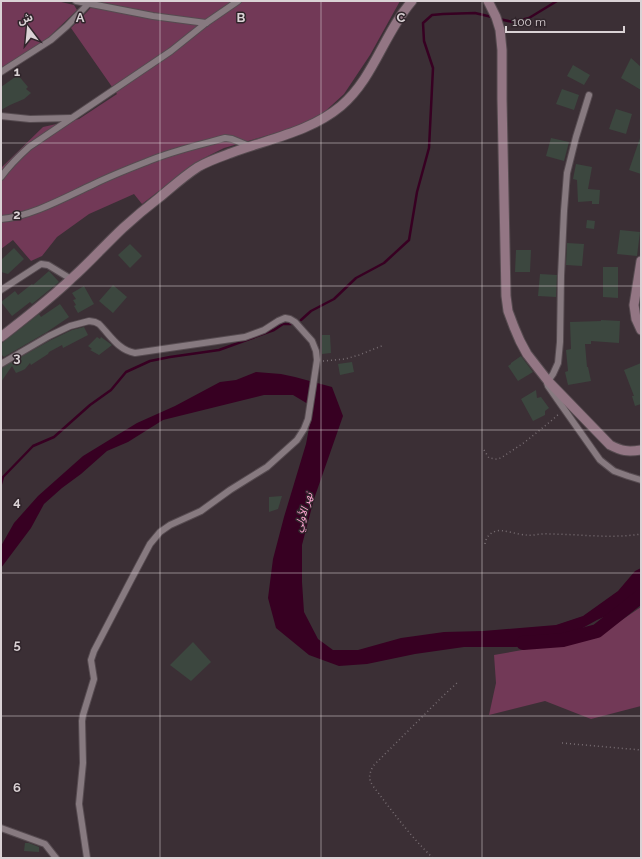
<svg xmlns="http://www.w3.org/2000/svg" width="642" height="859" font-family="Raleway,'Noto Sans Arabic',sans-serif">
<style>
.green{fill:#723957}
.water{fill:#370022}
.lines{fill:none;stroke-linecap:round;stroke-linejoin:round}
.stream{stroke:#370022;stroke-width:2.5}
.river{stroke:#370022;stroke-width:14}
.building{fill:#3c473f}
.minor-casing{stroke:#564b50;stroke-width:8}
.secondary-casing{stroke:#564b50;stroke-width:11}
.path{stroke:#786e73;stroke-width:1.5;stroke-dasharray:1 3;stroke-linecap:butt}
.minor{stroke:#877a80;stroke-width:6}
.secondary{stroke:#937684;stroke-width:9}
.grid{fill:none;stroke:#dad2d5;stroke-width:1;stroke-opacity:0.55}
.labels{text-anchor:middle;stroke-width:3;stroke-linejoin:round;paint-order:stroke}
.water-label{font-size:11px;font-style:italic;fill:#fea5d1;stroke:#30252b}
.grid-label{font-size:13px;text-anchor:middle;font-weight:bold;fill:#dad2d5;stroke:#30252b;stroke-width:3;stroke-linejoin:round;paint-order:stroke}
</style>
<rect width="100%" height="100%" fill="#3b2f35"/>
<g class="green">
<polygon points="1,1 57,1 74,5 77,10 48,38 1,70"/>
<polygon points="96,1 400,1 370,55 344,94 320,116 290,129 224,148 208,156 194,164 142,204 134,194 89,214 57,237 42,256 31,261 13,240 1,249 1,168 43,127 79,119 117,94 71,28 88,11"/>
<polygon points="641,607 641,706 591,719 545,701 489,715 496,683 494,655 573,641 604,632"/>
</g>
<polygon class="water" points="256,372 281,374 295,377 332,387 343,416 314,499 302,545 302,582 304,612 318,639 333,650 358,650 401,638 444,632 483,631 556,625 583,616 618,591 635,571 641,568 641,600 638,602 597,620 570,635 516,647 464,647 415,654 367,664 339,666 309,655 276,628 268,598 273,559 284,517 306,444 313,407 293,395 264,395 163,420 128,442 107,451 81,474 62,488 44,504 31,528 1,568 1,546 14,523 38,496 83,456 137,423 175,406 220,382 236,380"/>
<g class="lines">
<g class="stream">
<polyline points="499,19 513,22 529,18 557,1"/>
<polyline points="301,320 311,311 334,299 356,278 384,263 409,240 417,192 429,148 433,68 424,41 423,23 432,15 443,14 475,13 492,17"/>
<polyline points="1,484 3,477 33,446 54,437 90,405 111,390 126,372 150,361 170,357 219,350 274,330 283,324 291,324"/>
</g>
<polyline class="river" points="523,643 563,640 597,631 641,596"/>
</g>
<g class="building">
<polygon points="631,58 641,67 641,90 621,78"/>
<polygon points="573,65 590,75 584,85 567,76"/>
<polygon points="18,75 28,87 26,89 31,93 24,99 10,105 1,110 1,87"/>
<polygon points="562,89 579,95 574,110 556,104"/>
<polygon points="616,109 632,114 626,134 609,129"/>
<polygon points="551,138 569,142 564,161 546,156"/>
<polygon points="640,138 641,139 641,174 629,170"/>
<polygon points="576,164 592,167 588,189 600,190 599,204 592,204 592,201 578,202 577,180 573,179"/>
<polygon points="587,220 595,221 594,229 586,228"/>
<polygon points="620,230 640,232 637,256 617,254"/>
<polygon points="567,243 584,244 582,266 566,265"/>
<polygon points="130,244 142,256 130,268 118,255"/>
<polygon points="14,248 24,259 8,274 1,272 1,260"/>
<polygon points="516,250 531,250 530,272 515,272"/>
<polygon points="603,267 618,267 618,298 603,297"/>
<polygon points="49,271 59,282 32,304 30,302 12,316 1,302 15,291 18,295 32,284 33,285"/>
<polygon points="540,274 557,275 556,297 538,296"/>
<polygon points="113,285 127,297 113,313 99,301"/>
<polygon points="84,286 94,304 78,313 74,306 76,305 73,300 76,299 72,293"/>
<polygon points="60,304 69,317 47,332 4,357 1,354 1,344 39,314 41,317"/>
<polygon points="601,320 620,321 619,343 591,341 591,344 585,344 587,367 588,367 591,381 568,385 565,372 568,371 566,350 571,349 570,322 601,321"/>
<polygon points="84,327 88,335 63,348 62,345 49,352 48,354 31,365 30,363 25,369 21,371 16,373 12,366 1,382 1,368 51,340 72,330"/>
<polygon points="322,335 330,335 331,353 322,354"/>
<polygon points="97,337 100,339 101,337 112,345 99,355 90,350 92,349 88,346"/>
<polygon points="521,356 533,372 518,381 508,366 511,364 511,363"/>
<polygon points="352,362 354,372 340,375 338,364"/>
<polygon points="641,363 641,404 635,406 632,396 634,396 624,370"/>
<polygon points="536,390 537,398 541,397 549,408 545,411 545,415 533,421 521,399"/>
<polygon points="282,496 278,509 269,512 269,497"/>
<polygon points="193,642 211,662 191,681 170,665"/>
<polygon points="25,843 29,843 39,847 39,852 24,851"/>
</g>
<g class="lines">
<g class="minor-casing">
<g id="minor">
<polyline points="76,1 153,16 206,23"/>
<polyline points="1,72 51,40 67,26 90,2"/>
<polyline points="589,95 576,137 567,173 564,211 561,276 560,342 558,363 553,374 548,381 547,383 548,386 557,399 600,460 614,471 628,476 641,480"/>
<polyline points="1,116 30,119 71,118"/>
<path d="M 1,177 C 9,166 19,156 29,147 L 171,51 L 206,23 L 238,1"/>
<path d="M 1,219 C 30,217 66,197 92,185 C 110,176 128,169 146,162 C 171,151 199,145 225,138 L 232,139 L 249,146"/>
<polyline points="1,290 41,264 48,265 71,279"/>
<path d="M 1,364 L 49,336 L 70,326 L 89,321 L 95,322 L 99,324 C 110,335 118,350 135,353 L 245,337 L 264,330 L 278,321 L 285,318 L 290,319 L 295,322 L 312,341 L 316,351 L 317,360 L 308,419 L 304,429 L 297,440 L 267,467 L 230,490 L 201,511 L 170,525 L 160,532 L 150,544 L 132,578 L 94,651 L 91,660 L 94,679 L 83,715 L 82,721 L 83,763 L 79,804 L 87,858"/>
<polyline points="1,828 45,844 56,858"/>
</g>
</g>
<g class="secondary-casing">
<g id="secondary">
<path d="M 488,1 L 496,17 L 500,30 L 502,50 L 502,99 L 506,296 L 508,311 L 514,327 L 520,341 L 527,354 L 548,381 L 610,445 C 622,451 627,452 641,450"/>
<polyline points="641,261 634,305 636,319 641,330"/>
<path d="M 1,337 C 25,318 49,300 71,279 C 89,263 105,245 123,228 C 135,217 147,207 160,197 C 172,187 184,176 198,167 C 208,161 220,157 231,153 C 268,139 310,132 341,106 C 374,78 384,33 412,1"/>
</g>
</g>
<g class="path">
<polyline points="323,361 345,359 359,355 384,345"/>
<polyline points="484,450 489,458 496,459 501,458 525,442 551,421 560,413"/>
<path d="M 485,544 C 486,537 490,533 496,531 C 502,529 519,535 527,535 C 534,536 541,533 548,534 C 579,534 610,539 641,534"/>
<polyline points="562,743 641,750"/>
<path d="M 433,858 C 410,836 392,811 373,786 C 368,778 369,775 373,766 L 443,696 L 457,683"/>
</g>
<use href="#minor" class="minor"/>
<use href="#secondary" class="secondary"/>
</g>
<path class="grid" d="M 160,1 L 160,858M 321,1 L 321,858M 482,1 L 482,858M 1,143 L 641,143M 1,286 L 641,286M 1,430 L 641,430M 1,573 L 641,573M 1,716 L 641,716"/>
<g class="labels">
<g class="water-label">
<text transform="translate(303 512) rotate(-73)" y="4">نهر الأولي</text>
</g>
</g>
<g class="grid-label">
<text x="80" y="22">A</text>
<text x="241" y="22">B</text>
<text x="401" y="22">C</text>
<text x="17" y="76">1</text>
<text x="17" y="219">2</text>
<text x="17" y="362">3</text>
<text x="17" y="506">4</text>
<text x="17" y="649">5</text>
<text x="17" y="792">6</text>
</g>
<rect width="642" height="859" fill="none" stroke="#dad2d5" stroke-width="4"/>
<g transform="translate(28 28) rotate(344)" stroke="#30252b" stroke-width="3" paint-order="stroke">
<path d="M0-3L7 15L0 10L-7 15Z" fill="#dad2d5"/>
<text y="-6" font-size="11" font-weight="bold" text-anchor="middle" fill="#dad2d5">ش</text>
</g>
<path d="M506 26v6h118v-6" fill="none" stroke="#dad2d5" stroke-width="2"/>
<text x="512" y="26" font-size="12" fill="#dad2d5" stroke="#30252b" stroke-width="3" paint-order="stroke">100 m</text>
</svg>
